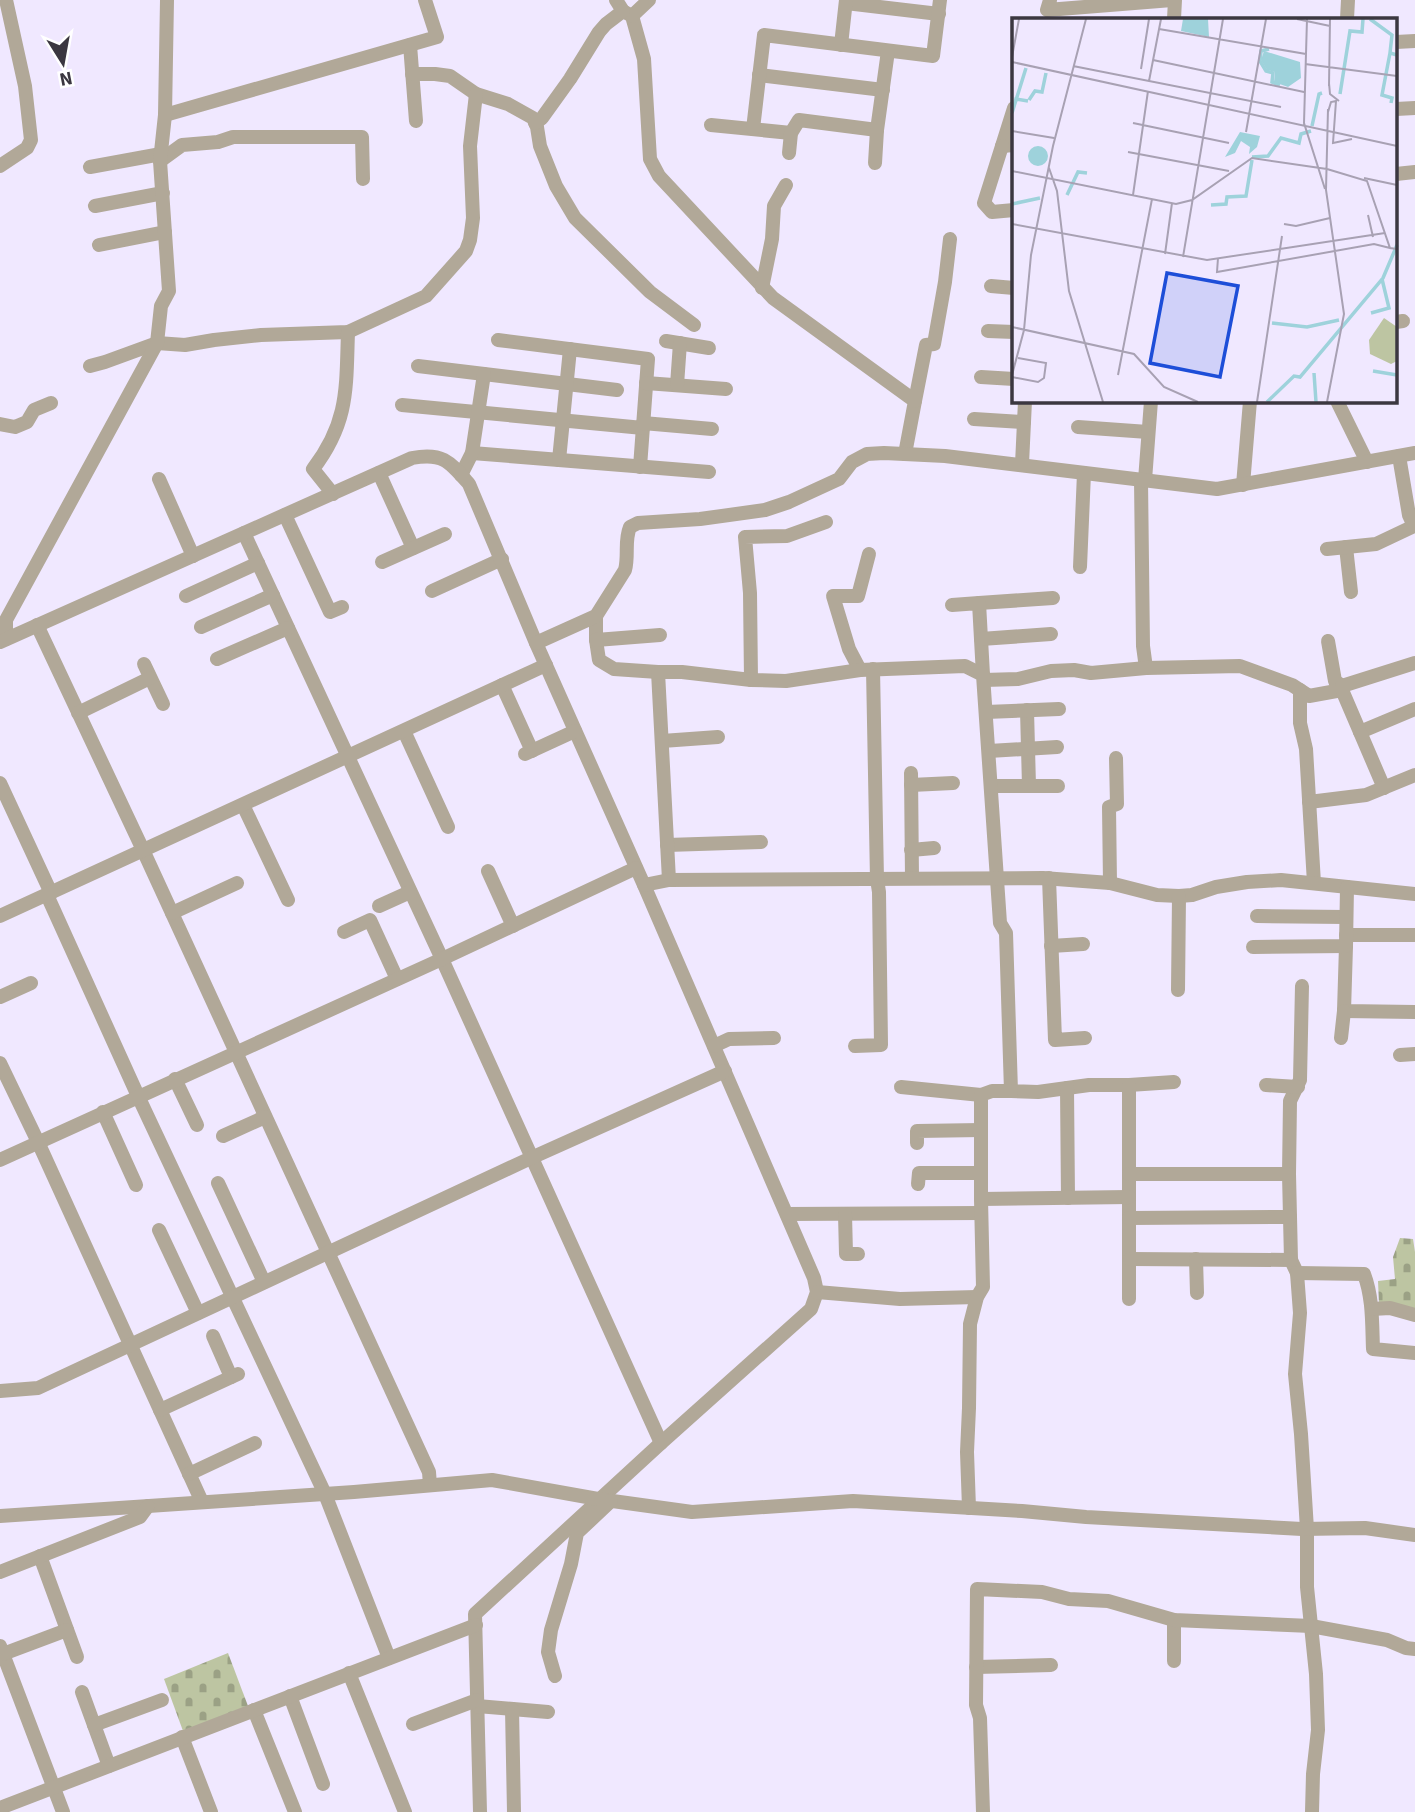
<svg xmlns="http://www.w3.org/2000/svg" width="1415" height="1812" font-family="'Source Sans 3',sans-serif">
<style>
.cemetery{fill:url(#cemetery-stones)}
.lines{fill:none;stroke-linecap:round;stroke-linejoin:round}
.street{stroke:#b1a898;stroke-width:14}
.inset-river{fill:none;stroke:#9ed2db;stroke-width:3.5}
.inset-road{fill:none;stroke:#a8a1b3;stroke-width:2}
.view{fill:#1d4ed8;fill-opacity:0.15;stroke:#1d4ed8;stroke-width:3.5}
.inset-edge{fill:none;stroke:#3b3740;stroke-width:3.5}
</style>
<defs>
<pattern id="cemetery-stones" width="16" height="16" patternUnits="userSpaceOnUse" patternTransform="scale(1.75)"><rect width="16" height="16" fill="#bdc5a2"/><path d="M2 7V4a2 2 0 0 1 4 0v3zM10 15v-3a2 2 0 0 1 4 0v3z" fill="#9ba185"/></pattern>
</defs>
<rect width="100%" height="100%" fill="#f0e8ff"/>
<g class="cemetery">
<polygon points="1400,1238 1413,1239 1415,1252 1415,1311 1379,1304 1378,1281 1395,1279 1393,1257"/>
<polygon points="228,1653 248,1706 183,1731 164,1679"/>
</g>
<g class="lines">
<g class="street">
<polyline points="616,0 623,11 632,16 644,59 650,159 659,176 773,298 915,401 905,454"/>
<polyline points="1050,0 1047,10 1172,0"/>
<polyline points="846,3 939,14"/>
<polyline points="632,16 649,0"/>
<polyline points="1174,19 1175,0"/>
<polyline points="1347,19 1348,0"/>
<polyline points="1396,42 1415,41"/>
<polyline points="410,45 416,121"/>
<polyline points="841,45 846,0"/>
<polyline points="412,74 435,74 450,76 476,94 508,104 533,118 537,127 540,146 556,186 575,218 650,292 694,325"/>
<polyline points="759,75 883,90"/>
<polyline points="1014,108 1002,146 1014,145"/>
<polyline points="1396,109 1415,108"/>
<polyline points="165,115 437,37 425,0"/>
<polyline points="535,123 542,118 570,79 599,32 606,24 623,11"/>
<polyline points="711,125 791,133"/>
<polyline points="753,129 764,35 933,56 940,0"/>
<polyline points="1002,146 984,203 992,212 1014,210"/>
<polyline points="789,153 791,133 799,120 877,130"/>
<polyline points="160,161 182,145 218,142 233,137 362,137 363,179"/>
<polyline points="875,163 877,130 888,51"/>
<polyline points="0,166 27,148 31,140 25,86 6,0"/>
<polyline points="90,167 161,154"/>
<polyline points="1396,174 1415,172"/>
<polyline points="95,206 163,193"/>
<polyline points="99,245 165,232"/>
<polyline points="991,286 1014,288"/>
<polyline points="762,288 772,239 774,206 786,185"/>
<polyline points="1396,322 1403,321"/>
<polyline points="988,331 1014,332"/>
<polyline points="498,340 648,359 640,467"/>
<polyline points="666,341 709,348"/>
<polyline points="90,366 105,362 157,343 185,345 214,340 261,335 348,332 426,296 466,251 470,240 473,218 470,146 476,94"/>
<polyline points="418,366 617,390"/>
<polyline points="981,377 1014,379"/>
<polyline points="646,383 726,389"/>
<polyline points="677,385 680,343"/>
<polyline points="915,401 926,345 934,344 945,282 950,239"/>
<polyline points="1337,401 1367,462"/>
<polyline points="402,405 643,428"/>
<polyline points="974,419 1024,422"/>
<polyline points="643,423 712,429"/>
<polyline points="0,424 15,427 27,422 34,410 51,403"/>
<polyline points="1078,427 1148,432"/>
<polyline points="472,453 709,472"/>
<polyline points="559,460 570,349"/>
<polyline points="1022,464 1025,401"/>
<polyline points="379,473 413,548"/>
<polyline points="461,475 472,453 484,374"/>
<polyline points="159,479 193,556"/>
<polyline points="1141,480 1143,646 1146,668"/>
<polyline points="1145,480 1151,401"/>
<polyline points="1243,485 1250,401"/>
<path d="M 333,494 L 313,469 C 349,422 346,388 348,332"/>
<polyline points="285,515 330,612 342,607"/>
<polyline points="244,533 442,959 661,1443"/>
<polyline points="1346,547 1351,592"/>
<polyline points="1327,549 1376,544 1414,526 1409,515 1399,456"/>
<polyline points="382,562 445,534"/>
<polyline points="1080,567 1084,473"/>
<polyline points="432,591 502,559"/>
<polyline points="186,596 258,563"/>
<polyline points="979,603 1053,598"/>
<polyline points="952,605 979,603 983,675"/>
<polyline points="596,616 596,640 599,660 614,669 658,672"/>
<polyline points="37,625 143,850 429,1472 430,1485"/>
<polyline points="201,627 273,595"/>
<polyline points="6,639 6,620 157,343 161,306 169,291 160,161 165,115 167,0"/>
<polyline points="981,639 1051,634"/>
<polyline points="596,640 660,635"/>
<polyline points="1328,641 1335,681 1342,686"/>
<path d="M 0,642 L 412,458 C 443,452 450,462 469,484 L 536,643 L 644,885 L 814,1278 L 817,1292 L 811,1309 L 661,1443 L 475,1614 L 480,1812"/>
<path d="M 536,643 L 596,616 L 625,570 C 629,555 624,541 630,527 L 638,523 L 700,519 L 765,510 L 789,502 L 839,479 L 852,462 L 867,454 L 884,453 L 945,456 L 1217,489 L 1415,453"/>
<polyline points="217,659 288,628"/>
<polyline points="144,664 163,704"/>
<polyline points="860,670 849,649 833,596 858,596 869,554"/>
<polyline points="751,680 750,593 745,537 787,536 826,522"/>
<polyline points="984,680 1018,679 1051,671 1074,670 1091,673 1146,668 1240,666 1292,685 1309,696 1342,690"/>
<polyline points="502,685 532,751"/>
<polyline points="1300,690 1300,723 1306,749 1314,883"/>
<polyline points="1027,710 1029,786"/>
<polyline points="986,712 1059,709"/>
<polyline points="78,713 150,678"/>
<polyline points="404,731 448,827"/>
<polyline points="1360,732 1415,709"/>
<polyline points="662,741 718,737"/>
<polyline points="989,751 1057,747"/>
<polyline points="525,754 575,731"/>
<polyline points="911,773 912,878"/>
<polyline points="0,783 51,893"/>
<polyline points="911,785 953,783"/>
<polyline points="991,786 1058,786"/>
<polyline points="1384,788 1342,690 1342,686 1415,663"/>
<polyline points="1309,802 1366,795 1415,775"/>
<polyline points="243,805 288,900"/>
<polyline points="667,845 761,842"/>
<polyline points="911,850 934,848"/>
<polyline points="488,871 513,926"/>
<polyline points="1049,878 1055,1040 1085,1038"/>
<polyline points="669,880 658,672 682,672 751,680 786,681 860,670 965,666 983,675 1000,923 1006,933 1011,1091 1038,1092 1089,1085 1129,1085 1174,1082"/>
<polyline points="1110,883 1109,807 1117,804 1116,758"/>
<polyline points="644,885 669,880 1043,878 1110,883 1157,895 1179,896 1192,895 1216,887 1247,882 1281,880 1415,894"/>
<polyline points="47,895 138,1096 325,1494 389,1658"/>
<polyline points="379,906 410,892"/>
<polyline points="172,913 237,883"/>
<polyline points="0,916 546,665"/>
<polyline points="1257,916 1346,917"/>
<polyline points="344,932 370,920 397,979"/>
<polyline points="1346,935 1415,935"/>
<polyline points="1051,946 1083,944"/>
<polyline points="1346,946 1344,1011 1415,1012"/>
<polyline points="1253,947 1346,946 1347,887"/>
<polyline points="1302,986 1300,1080 1290,1101 1289,1174 1291,1260 1297,1273 1300,1313 1295,1374 1301,1434 1307,1529 1307,1587 1316,1674 1318,1730 1313,1774 1312,1812"/>
<polyline points="1178,990 1179,896"/>
<polyline points="0,997 31,983"/>
<polyline points="1341,1038 1344,1011"/>
<polyline points="714,1046 729,1039 774,1038"/>
<polyline points="855,1046 881,1045 879,892 877,879 873,669"/>
<polyline points="1400,1055 1415,1054"/>
<polyline points="0,1063 38,1142 202,1502"/>
<polyline points="175,1079 197,1125"/>
<polyline points="1129,1085 1129,1299"/>
<polyline points="1266,1085 1298,1087"/>
<polyline points="901,1087 981,1095"/>
<polyline points="1067,1088 1068,1198"/>
<polyline points="103,1112 136,1185"/>
<polyline points="223,1136 265,1117"/>
<polyline points="917,1143 917,1131 981,1130"/>
<polyline points="0,1160 442,959 636,868"/>
<polyline points="1129,1174 1289,1174"/>
<polyline points="218,1183 264,1282"/>
<polyline points="918,1184 919,1173 980,1173"/>
<polyline points="981,1199 1129,1197"/>
<polyline points="787,1214 981,1213"/>
<polyline points="845,1214 846,1254 858,1254"/>
<polyline points="1129,1218 1290,1217"/>
<polyline points="159,1230 198,1313"/>
<polyline points="1130,1259 1291,1260"/>
<polyline points="1196,1259 1197,1293"/>
<path d="M 1297,1273 L 1364,1274 C 1373,1298 1372,1323 1373,1349 L 1415,1353"/>
<polyline points="817,1292 900,1299 977,1297"/>
<polyline points="1372,1309 1390,1308 1415,1315"/>
<polyline points="213,1336 231,1377"/>
<polyline points="0,1391 38,1388 531,1158 725,1071"/>
<polyline points="160,1410 238,1374"/>
<polyline points="189,1474 255,1443"/>
<polyline points="969,1508 967,1452 969,1408 970,1324 977,1297 983,1287 981,1199 981,1095 992,1091 1011,1091"/>
<polyline points="0,1516 354,1492 492,1480 598,1499 692,1512 853,1501 1022,1511 1086,1517 1302,1529 1365,1528 1415,1535"/>
<polyline points="40,1556 77,1657"/>
<polyline points="0,1572 140,1517 148,1506"/>
<polyline points="0,1646 63,1812"/>
<polyline points="3,1654 67,1630"/>
<polyline points="1174,1661 1174,1620"/>
<polyline points="976,1667 1051,1665"/>
<polyline points="349,1673 405,1812"/>
<polyline points="555,1676 548,1652 551,1630 571,1564 577,1533 611,1501"/>
<polyline points="82,1692 109,1766"/>
<polyline points="290,1696 323,1784"/>
<polyline points="477,1706 548,1712"/>
<polyline points="512,1709 514,1812"/>
<polyline points="254,1710 295,1812"/>
<polyline points="413,1724 477,1700"/>
<polyline points="94,1725 162,1700"/>
<polyline points="182,1737 211,1812"/>
<polyline points="0,1808 476,1625"/>
<polyline points="983,1812 980,1718 976,1705 977,1589 1042,1592 1069,1599 1108,1601 1174,1620 1311,1626 1387,1640 1406,1648 1415,1649"/>
</g>
</g>
<g transform="translate(1012 18)">
<rect width="385" height="385" fill="#f0e8ff"/>
<path d="M 372,300 L 385,309 L 385,343 L 379,346 L 358,336 L 357,322 Z" fill="#bdc5a2"/>
<path d="M 171,1 L 196,1 L 197,19 L 169,13 ZM 252,33 L 288,44 L 289,60 L 276,69 L 262,64 L 263,54 L 255,52 L 249,42 ZM 228,114 L 248,118 L 245,129 L 237,136 L 238,129 L 229,123 L 223,135 L 213,139 ZM16 138a10 10 0 1 1 20 0a10 10 0 1 1-20 0Z" fill="#9ed2db"/>
<path class="inset-river" d="M 358,1 L 380,17 L 378,35 L 385,37M 257,31 L 249,33 L 248,43 L 254,53 L 261,55 L 260,64 L 268,67M 378,35 L 370,77 L 380,80 L 379,85M 328,76 L 338,13 L 350,14 L 351,1M 17,82 L 23,73 L 30,74 L 34,55M 1,91 L 4,81 L 16,83M 0,95 L 14,50M 300,108 L 307,76 L 310,75M 240,139 L 256,138 L 269,120 L 287,125 L 289,116 L 299,113M 55,177 L 66,154 L 75,155M 0,186 L 28,180M 199,187 L 214,186 L 215,179 L 234,178 L 240,142M 359,295 L 377,290 L 370,261M 260,305 L 295,309 L 327,302M 361,353 L 385,357M 302,355 L 304,384M 255,384 L 282,358 L 288,359 L 371,260 L 385,227"/>
<path class="inset-road" d="M 285,1 L 318,8M 295,1 L 292,105 L 313,171M 147,11 L 294,36M 0,39 L 7,1M 141,42 L 292,74M 0,44 L 385,128M 293,46 L 385,58M 61,48 L 269,89M 129,51 L 137,1M 137,63 L 149,1M 317,65 L 318,76 L 327,83M 317,68 L 318,1M 316,94 L 319,84 L 324,83 L 321,125 L 340,121M 121,105 L 217,125M 0,113 L 42,120M 234,114 L 254,1M 116,134 L 217,153M 37,150 L 45,173 L 57,273 L 91,384M 315,151 L 355,163 L 378,230 L 385,231M 0,153 L 164,186 L 180,182 L 240,140 L 315,151M 352,160 L 385,167M 121,177 L 136,73M 356,197 L 361,219M 0,206 L 195,242 L 373,215M 272,206 L 284,208 L 318,200M 153,236 L 160,185M 171,239 L 211,1M 206,240 L 205,254 L 362,226 L 378,230M 0,309 L 122,336 L 152,369 L 186,384M 0,357 L 12,312 L 19,237 L 41,128 L 74,1M 106,357 L 140,181M 0,359 L 26,364 L 32,360 L 34,345 L 6,340M 245,384 L 270,218M 315,384 L 332,296 L 314,172 L 316,91"/>
<path class="view" d="M 155,255 L 226,268 L 208,359 L 138,345 Z"/>
<rect width="385" height="385" class="inset-edge"/>
</g>
<g transform="translate(63 63) rotate(169)" stroke="#ffffff" stroke-width="5" paint-order="stroke">
<path d="M0-5L12 26L0 18L-12 26Z" fill="#3b3740"/>
<text y="-10" font-size="19" font-weight="bold" text-anchor="middle" fill="#3b3740">N</text>
</g>
</svg>
